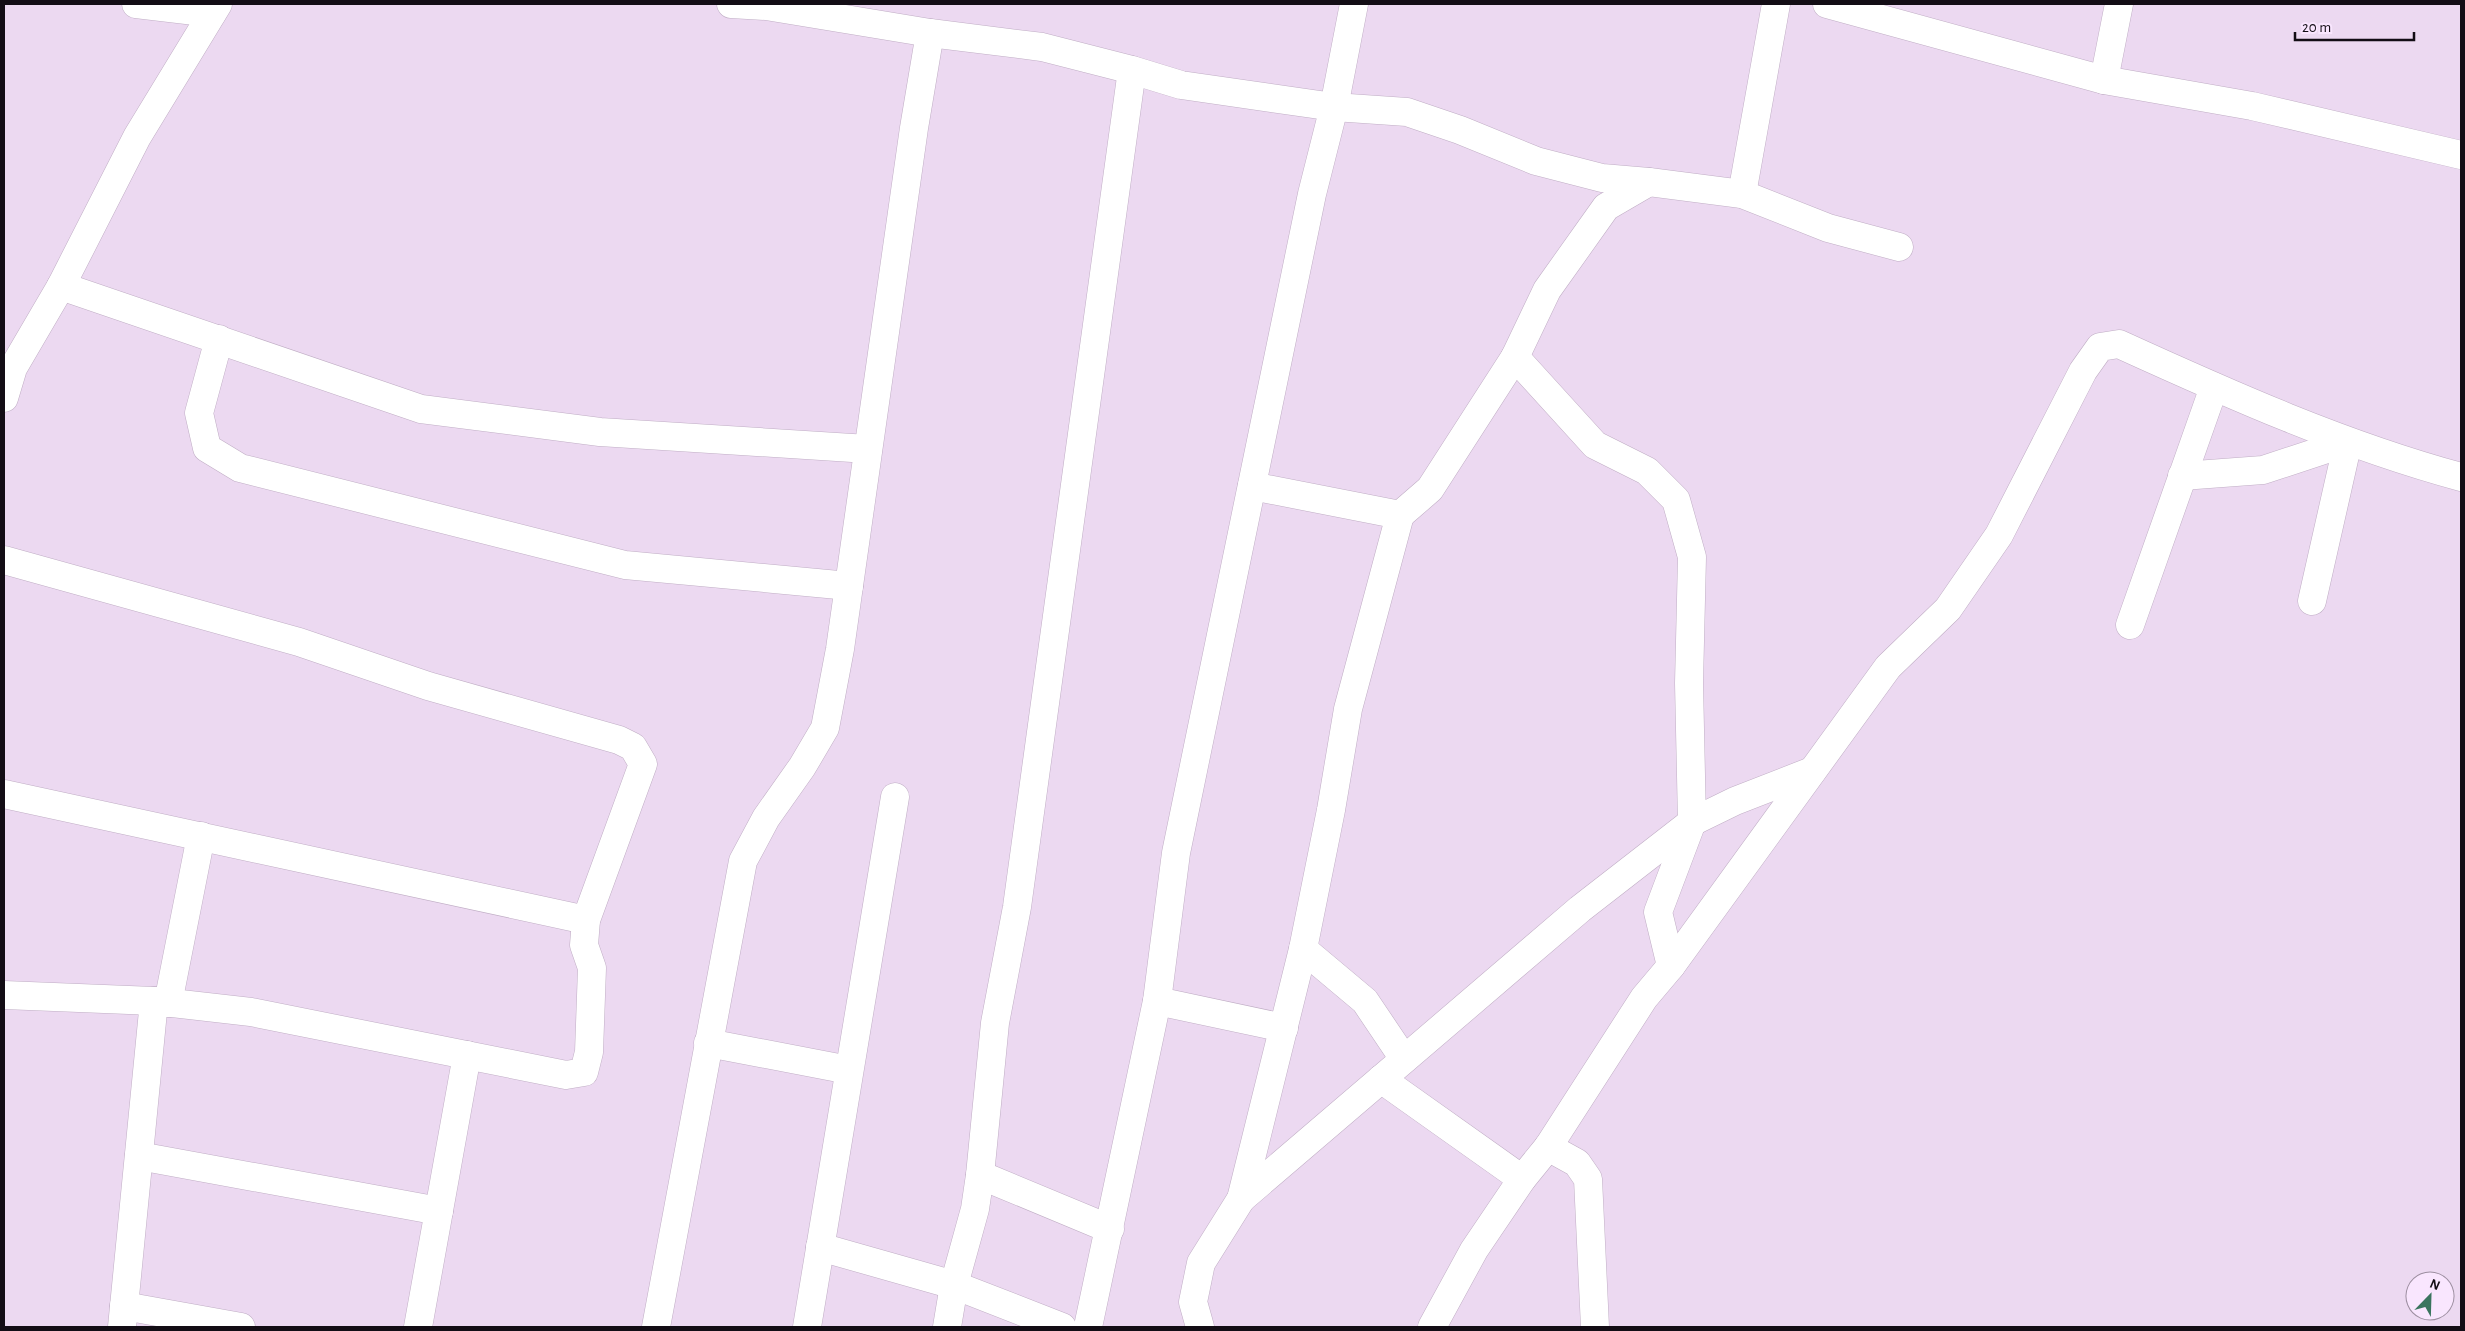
<svg xmlns="http://www.w3.org/2000/svg" width="2465" height="1331" font-family="'Alegreya Sans',sans-serif">
<style>
.lines{fill:none;stroke-linecap:round;stroke-linejoin:round}
.minor-casing{stroke:#c0aec5;stroke-width:29}
.minor{stroke:#fff;stroke-width:28}
</style>
<rect width="100%" height="100%" fill="#ecd9f1"/>
<g class="lines">
<g class="minor-casing">
<g id="minor">
<polyline points="136,4 212,13"/>
<polyline points="731,4 766,6 930,33 1042,47 1132,70 1181,85 1334,107 1407,112 1460,130 1536,161 1602,178 1649,182 1742,194 1828,228 1899,247"/>
<polyline points="1827,4 2104,80 2252,106 2461,155"/>
<polyline points="2104,80 2119,4"/>
<polyline points="1742,194 1776,4"/>
<polyline points="61,286 421,409 600,432 868,449"/>
<polyline points="219,339 199,413 207,448 240,468 625,565 849,586"/>
<polyline points="1515,357 1595,445 1647,471 1676,500 1692,557 1689,683 1692,822 1658,912 1671,966"/>
<polyline points="4,398 13,368 61,286 137,137 218,4"/>
<polyline points="2182,476 2263,470 2348,442"/>
<polyline points="1252,486 1400,515 1430,489 1515,357 1547,290 1606,207 1649,182"/>
<polyline points="4,560 299,642 428,686 619,740 633,747 643,764 586,920 584,945 592,968 589,1052 584,1072 566,1075 251,1012 154,1001 4,995"/>
<polyline points="2312,601 2348,442"/>
<polyline points="2130,625 2214,387"/>
<polyline points="4,794 586,920"/>
<polyline points="1303,949 1365,1001 1404,1059"/>
<polyline points="1157,1001 1284,1028"/>
<polyline points="168,1003 201,836"/>
<polyline points="708,1043 849,1070"/>
<polyline points="1381,1079 1522,1179"/>
<polyline points="1548,1147 1577,1163 1588,1179 1595,1327"/>
<polyline points="139,1156 439,1211"/>
<polyline points="980,1175 1110,1229"/>
<polyline points="1241,1199 1580,909 1692,822 1735,801 1812,771"/>
<polyline points="820,1247 954,1285 1062,1327"/>
<polyline points="124,1306 241,1327"/>
<polyline points="122,1327 154,1001"/>
<polyline points="418,1327 467,1055"/>
<polyline points="656,1327 743,861 766,818 802,767 825,728 840,649 914,128 930,33"/>
<polyline points="807,1327 895,797"/>
<polyline points="947,1327 954,1285 975,1209 980,1175 995,1023 1017,907 1132,70"/>
<polyline points="1088,1327 1157,1001 1176,853 1312,194 1334,107 1354,4"/>
<polyline points="1200,1327 1193,1302 1201,1263 1241,1199 1303,949 1331,810 1348,709 1400,515"/>
<path d="M 1432,1327 L 1474,1250 L 1522,1179 L 1548,1147 L 1644,998 L 1671,966 L 1888,667 L 1948,609 L 1999,535 L 2083,371 L 2100,347 L 2119,344 C 2231,395 2343,445 2461,477"/>
</g>
</g>
<use href="#minor" class="minor"/>
</g>
<rect width="2465" height="1331" fill="none" stroke="#130d15" stroke-width="10"/>
<g transform="translate(2430 1296) rotate(23)"><circle r="24" fill="#f9e6fe" stroke="#9d8fa1"/>
<path d="M0-4L9 19L0 12L-9 19Z" fill="#3a745e"/>
<text y="-8" font-size="14" font-weight="bold" text-anchor="middle" fill="#130d15">N</text>
</g>
<path d="M2295 32v8h119v-8" fill="none" stroke="#130d15" stroke-width="2.5"/>
<text x="2302" y="32" font-size="15" fill="#130d15" stroke="#f9e6fe" stroke-width="4" paint-order="stroke">20 m</text>
</svg>
